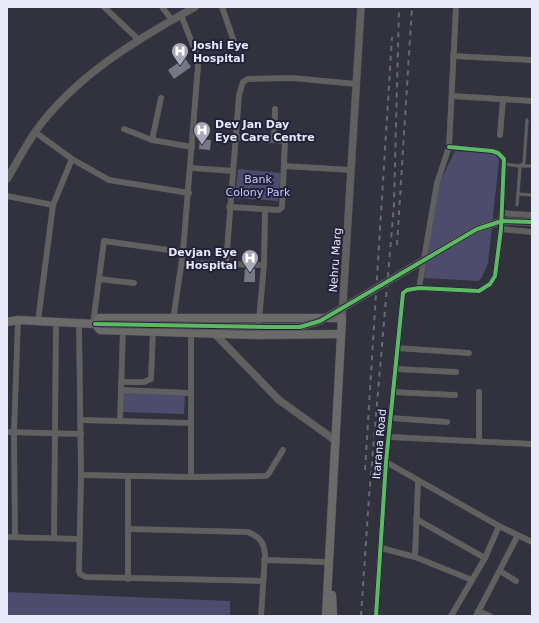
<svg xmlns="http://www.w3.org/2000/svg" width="539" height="623" font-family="'DejaVu Sans',sans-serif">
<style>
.green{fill:#4d4c6c}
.building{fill:#777786}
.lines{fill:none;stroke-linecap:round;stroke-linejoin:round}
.service-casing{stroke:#50505c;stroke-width:3.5}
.minor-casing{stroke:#50505c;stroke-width:6}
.tertiary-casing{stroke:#50505c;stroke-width:8}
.secondary-casing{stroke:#50505c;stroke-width:9}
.service{stroke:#60605e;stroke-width:2.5}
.minor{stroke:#60605e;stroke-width:5.5}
.tertiary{stroke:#60605e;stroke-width:7}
.secondary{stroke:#6b6a68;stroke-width:8}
.rail{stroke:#6a696f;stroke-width:2;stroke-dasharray:5 5;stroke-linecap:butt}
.tertiary-bridge-casing{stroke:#50505c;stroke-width:8;stroke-linecap:butt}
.tertiary-bridge{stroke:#60605e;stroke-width:7}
.cycleway-casing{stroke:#23223a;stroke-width:6}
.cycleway{stroke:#5cba63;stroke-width:4}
.labels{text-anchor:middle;stroke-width:4;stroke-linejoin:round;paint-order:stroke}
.poi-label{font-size:11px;font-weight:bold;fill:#e7e8f8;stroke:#23223a;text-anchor:start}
.park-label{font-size:11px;fill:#c8c7fd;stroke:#23223a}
.street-label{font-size:11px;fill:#e7e8f8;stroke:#23223a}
</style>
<rect width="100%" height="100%" fill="#32323f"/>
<g class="green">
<polygon points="455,151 490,153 496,155 499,160 488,263 481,279 478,281 424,278 439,184"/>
<polygon points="238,169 281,173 278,201 235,198"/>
<polygon points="122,391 185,393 184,414 121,412"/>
<polygon points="7,592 230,601 230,616 7,616"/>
</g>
<g class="building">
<polygon points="185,58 191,67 174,79 168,70"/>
<polygon points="200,139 211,140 210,150 199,149"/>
<polygon points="245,269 255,269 255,282 244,282"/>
</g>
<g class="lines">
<g class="service-casing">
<g id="service">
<polyline points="505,164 520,166 524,163 527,120"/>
<polyline points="532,166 520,166 518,194 532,195"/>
<polyline points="517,205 518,194"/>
</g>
</g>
<g class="minor-casing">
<g id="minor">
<polyline points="104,7 139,40"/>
<polyline points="162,7 172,20"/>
<polyline points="222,7 237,50"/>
<polyline points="453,56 532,60"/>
<polyline points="452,96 532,101"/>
<polyline points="124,129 152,140 192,147"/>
<polyline points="35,132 72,159 109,180 189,193"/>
<polyline points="500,135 503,99"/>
<polyline points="274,139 275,109"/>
<polyline points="152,140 161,98"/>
<polyline points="284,166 351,170"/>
<polyline points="191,168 233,171"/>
<polyline points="7,196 53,205"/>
<polyline points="229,207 279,210 282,207 285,141 236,137"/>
<polyline points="502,213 532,215"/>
<polyline points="501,229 532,232"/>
<polyline points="182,263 264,265"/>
<polyline points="226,264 239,95 243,82 248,79 292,78 356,84"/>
<polyline points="99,279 134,283"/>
<polyline points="419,288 437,183 449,147 456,7"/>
<polyline points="38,321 53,205 72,159"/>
<polyline points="173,321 183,252 198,66 196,53 181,15"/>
<polyline points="79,323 81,475 79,571 80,574 86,577 263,581"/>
<polyline points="93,324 104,241 183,252"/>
<polyline points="258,331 264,265 265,210"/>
<polyline points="191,332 191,477 266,476 269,473 283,450"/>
<polyline points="397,348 469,353"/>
<polyline points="396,369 456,372"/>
<polyline points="121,382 144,382 151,379 153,331"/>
<polyline points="121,390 123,330"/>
<polyline points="393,392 455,395"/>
<polyline points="391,418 447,422"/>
<polyline points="80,420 190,423"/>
<polyline points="120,421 121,390 190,393"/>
<polyline points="7,432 81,434"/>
<polyline points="390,437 532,444"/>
<polyline points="479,441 479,392"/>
<polyline points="386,462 499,526 532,542"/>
<polyline points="81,475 191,477"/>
<polyline points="128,476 128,579"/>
<polyline points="416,519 485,558"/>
<path d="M 128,529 L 248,532 C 260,537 264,542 265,555 L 261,616"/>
<polyline points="7,537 79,539"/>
<polyline points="15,537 14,432 18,320"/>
<polyline points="54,537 56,322"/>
<polyline points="381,548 415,557 472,580"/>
<polyline points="415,557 418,482"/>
<polyline points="264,560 329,562"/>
<polyline points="500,571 516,581"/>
<polyline points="478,611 490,616"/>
<polyline points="376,616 386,462 403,293 407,290 419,288 479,291 490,284 495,276 501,229 504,159 498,153 492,151 449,147"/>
<polyline points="451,616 485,558 499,526"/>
<polyline points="476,616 518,535"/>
</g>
</g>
<g class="tertiary-casing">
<g id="tertiary">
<path d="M 7,179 C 16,164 25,147 35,132 C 75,76 136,40 195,7"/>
<polyline points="342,318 361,7"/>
<polyline points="214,333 279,400 336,441"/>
</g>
</g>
<g class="secondary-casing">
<g id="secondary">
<polyline points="7,322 18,320 95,324 100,330 258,335 341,334"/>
<polyline points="95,324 99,318 342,318 326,616"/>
<polyline points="332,595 333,616"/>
</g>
</g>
<use href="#service" class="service"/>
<use href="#minor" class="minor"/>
<use href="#tertiary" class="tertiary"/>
<use href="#secondary" class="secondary"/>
<g class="rail">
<polyline points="397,245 412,7"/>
<polyline points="365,470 392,37"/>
<polyline points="361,616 369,497 394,205 399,7"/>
</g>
<g class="tertiary-bridge-casing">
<polyline id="tertiary-bridge" points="100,324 267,327 300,327 320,321 477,229 502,221 532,222"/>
</g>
<use href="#tertiary-bridge" class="tertiary-bridge"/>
<g class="cycleway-casing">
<g id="cycleway">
<polyline points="95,324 267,327 300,327 320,321 477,229 502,221 532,222"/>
<polyline points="376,616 386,462 403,293 407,290 419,288 479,291 490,284 495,276 501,229 504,159 498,153 492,151 449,147"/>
</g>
</g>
<use href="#cycleway" class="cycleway"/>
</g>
<defs>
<g id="hospital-pin" transform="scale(0.9)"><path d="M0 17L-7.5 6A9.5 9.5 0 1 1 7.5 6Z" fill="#a8a8b7" stroke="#23223a"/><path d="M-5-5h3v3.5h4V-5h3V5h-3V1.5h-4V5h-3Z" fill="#fff"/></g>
</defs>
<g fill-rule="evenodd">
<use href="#hospital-pin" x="180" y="51"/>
<use href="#hospital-pin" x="202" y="130"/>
<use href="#hospital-pin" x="250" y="258"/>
</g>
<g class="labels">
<g class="poi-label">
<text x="193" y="49">Joshi Eye<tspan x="193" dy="13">Hospital</tspan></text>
<text x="215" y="128">Dev Jan Day<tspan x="215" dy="13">Eye Care Centre</tspan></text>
<text x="237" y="256" text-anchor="end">Devjan Eye<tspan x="237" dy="13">Hospital</tspan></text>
</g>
<g class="park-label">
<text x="258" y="183">Bank<tspan x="258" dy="13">Colony Park</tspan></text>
</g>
<g class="street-label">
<text transform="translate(335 260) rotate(-86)" y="4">Nehru Marg</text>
<text transform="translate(379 444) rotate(-85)" y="4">Itarana Road</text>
</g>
</g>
<rect width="539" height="623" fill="none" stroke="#e7e8f8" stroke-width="16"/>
</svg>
